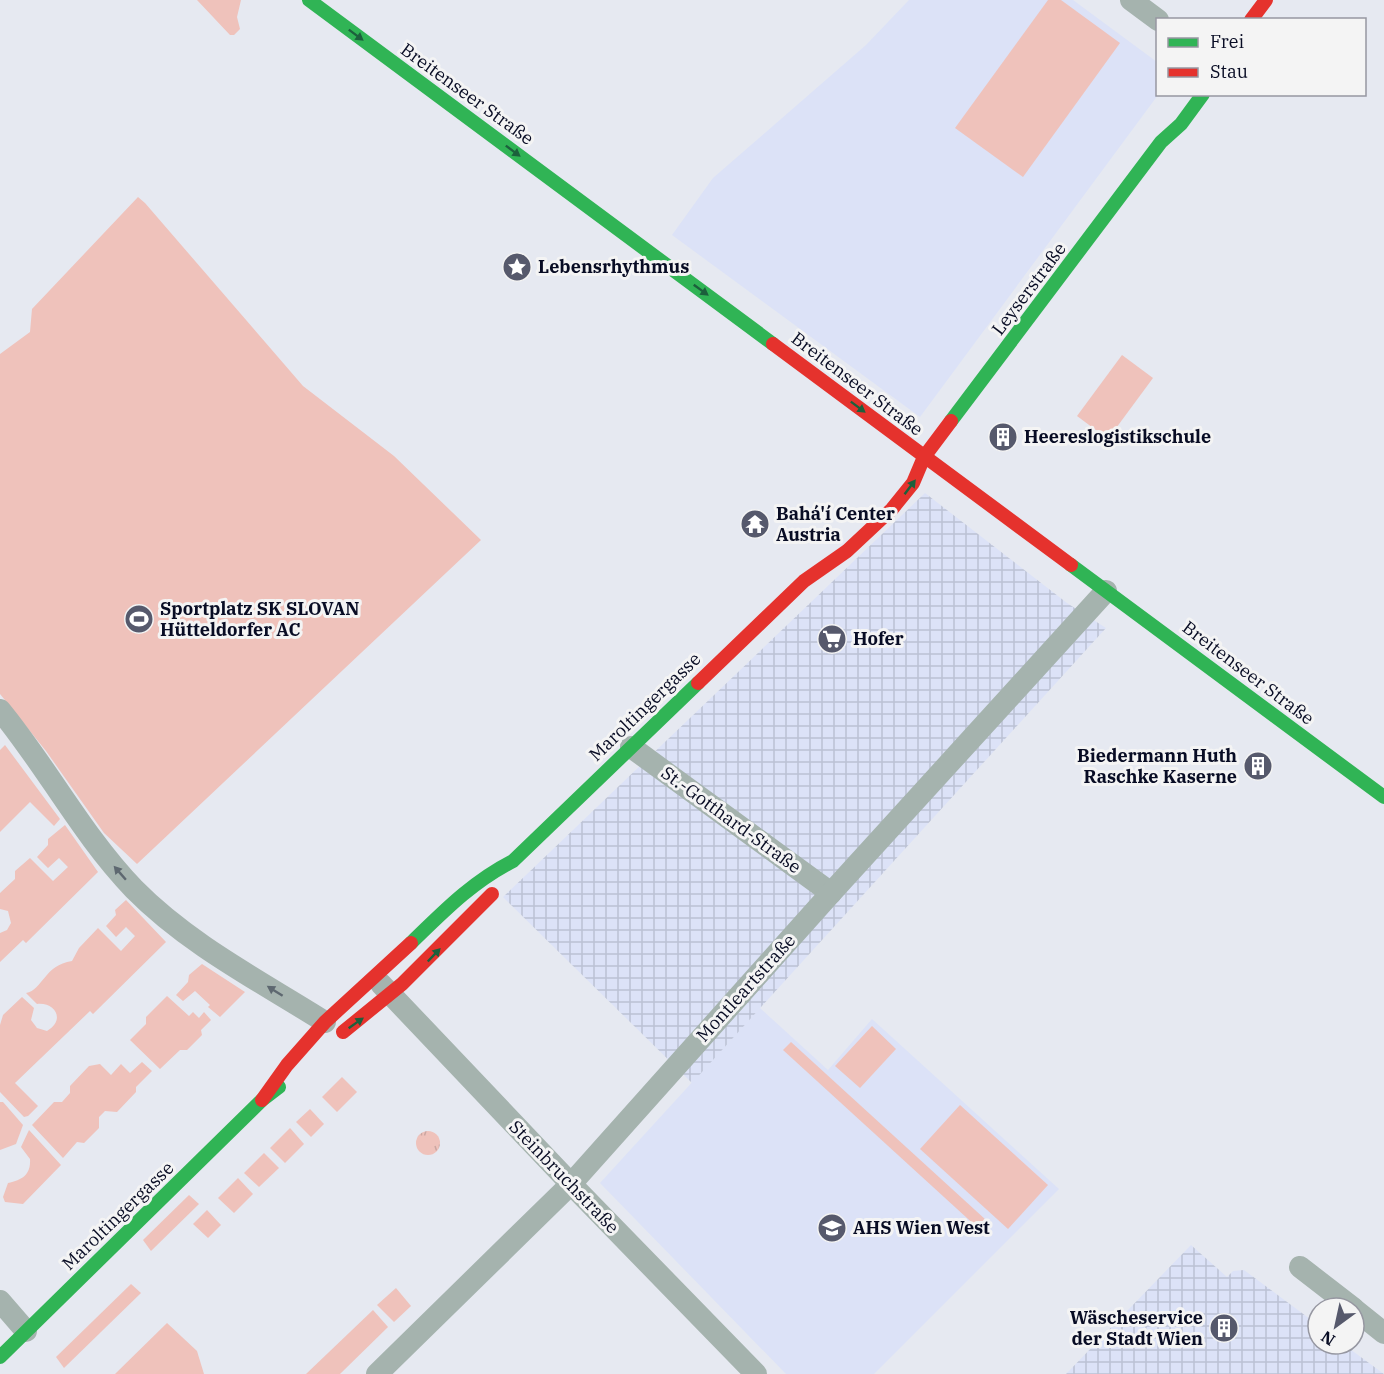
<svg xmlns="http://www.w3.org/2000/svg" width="1384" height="1374" font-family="'IBM Plex Serif',serif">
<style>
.built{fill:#dce2f7}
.industrial{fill:url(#industrial-grid)}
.green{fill:#efc2bb}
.park{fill:url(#park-tufts)}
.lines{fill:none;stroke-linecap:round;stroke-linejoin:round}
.street{stroke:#a5b3ae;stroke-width:22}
.fast{stroke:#30b455;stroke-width:14}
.jam{stroke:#e5322d;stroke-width:14}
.oneway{fill:#1c603c}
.oneway2{fill:#5e6870}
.labels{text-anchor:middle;stroke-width:6;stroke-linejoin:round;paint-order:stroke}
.street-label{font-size:18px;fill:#080c24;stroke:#f4f4f4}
.poi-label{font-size:18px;font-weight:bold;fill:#080c24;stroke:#f4f4f4;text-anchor:start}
</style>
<defs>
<pattern id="industrial-grid" width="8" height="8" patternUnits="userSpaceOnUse" patternTransform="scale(1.5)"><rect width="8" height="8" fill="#dce2f7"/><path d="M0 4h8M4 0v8" fill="none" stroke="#bbc1d4"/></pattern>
<pattern id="park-tufts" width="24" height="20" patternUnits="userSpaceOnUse" patternTransform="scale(1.5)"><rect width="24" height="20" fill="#efc2bb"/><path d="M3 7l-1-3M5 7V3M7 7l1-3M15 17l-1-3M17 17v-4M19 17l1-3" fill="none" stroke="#cba6a1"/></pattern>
</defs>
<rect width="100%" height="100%" fill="#e6e9f1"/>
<g class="built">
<polygon points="909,0 1073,0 1157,62 1158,95 920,417 672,235 713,178 866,45"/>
<polygon points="760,1008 828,1070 872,1019 1059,1189 874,1374 786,1374 600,1183"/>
</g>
<g class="industrial">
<polygon points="925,493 1067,603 1106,628 692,1083 503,897"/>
<polygon points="1191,1245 1227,1277 1233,1271 1244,1270 1318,1325 1318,1344 1343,1344 1384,1374 1066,1374"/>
</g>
<g class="green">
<polygon points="197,0 241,0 237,17 240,29 234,35 230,35"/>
<polygon points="1048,0 1061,0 1120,43 1023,177 955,128"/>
<polygon points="138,197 145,203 303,386 394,456 481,540 137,864 104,833 46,751 0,694 0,354 30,332 32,309"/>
<polygon points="1122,355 1153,378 1108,439 1077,416"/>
<polygon points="5,745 60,819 54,826 30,802 0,832 0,750"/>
<polygon points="65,825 98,872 26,943 23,940 0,962 0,933 7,930 11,923 8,911 0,909 0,893 15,879 15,871 30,858 53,881 68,867 59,858 48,868 37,857 48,845 48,839"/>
<path d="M 126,900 L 166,942 L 93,1014 L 90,1011 L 15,1083 L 38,1106 L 28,1116 L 24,1117 L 0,1092 L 0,1025 L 3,1015 L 22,997 L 34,1008 L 31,1020 L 37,1028 L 47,1031 C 66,1020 55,1002 37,1004 L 26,993 C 43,990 44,965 72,961 L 79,948 L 98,928 L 121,951 L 135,936 L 126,927 L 116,937 L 106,926 L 116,915 L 115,910 Z"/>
<polygon points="202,964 245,992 220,1017 208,1007 210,1005 195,991 183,1001 176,995 188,982 189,975"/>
<polygon points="167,996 189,1016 193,1012 199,1018 204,1012 211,1020 201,1030 202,1035 187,1050 180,1050 160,1069 130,1040 146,1024 146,1017"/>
<polygon points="872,1026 896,1049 860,1088 835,1066"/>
<polygon points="791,1042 986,1220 979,1229 783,1050"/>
<polygon points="142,1062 152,1071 136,1087 136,1092 117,1112 105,1111 99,1117 99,1128 84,1143 77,1142 63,1158 32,1125 54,1102 62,1102 70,1093 70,1086 89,1066 100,1064 111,1075 121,1064 130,1073"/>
<polygon points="342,1077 357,1092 337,1112 322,1097"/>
<polygon points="0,1102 3,1102 23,1125 16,1144 0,1150"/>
<polygon points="960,1105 1048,1185 1008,1229 920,1149"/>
<polygon points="310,1109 324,1124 311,1137 296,1122"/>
<polygon points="290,1128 304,1144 285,1163 270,1148"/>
<path d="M 29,1130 L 61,1165 L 23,1204 L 5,1202 L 3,1197 L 8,1183 C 22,1180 31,1175 30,1159 L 21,1147 Z"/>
<polygon points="264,1153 279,1168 259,1187 244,1173"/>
<polygon points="238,1178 253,1194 234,1213 218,1198"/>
<polygon points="189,1195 199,1204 151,1251 143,1240"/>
<polygon points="207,1210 221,1225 208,1238 193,1224"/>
<polygon points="131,1284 141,1293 64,1368 56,1357"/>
<polygon points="396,1288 411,1306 394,1322 377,1305"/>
<polygon points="373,1310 388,1327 340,1374 306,1374"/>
<polygon points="167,1323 197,1351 204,1374 115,1374"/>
</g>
<circle class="park" cx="428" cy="1143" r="12"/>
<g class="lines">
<g class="street">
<polyline points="1131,0 1158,20"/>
<path d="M 0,710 C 47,767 82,835 134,889 C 188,944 260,981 325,1022"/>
<polyline points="631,747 831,893"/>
<polyline points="381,984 571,1184 756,1374"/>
<polyline points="1300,1267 1353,1308"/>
<polyline points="0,1301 26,1331"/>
<polyline points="1354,1309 1384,1333"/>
<polyline points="377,1374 571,1184 831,893 1106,591"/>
</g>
<g class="fast">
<polyline points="309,0 773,344"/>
<polyline points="951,421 1161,142 1181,124 1203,94"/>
<polyline points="1071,565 1384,797"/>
<path d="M 411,943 C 444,911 472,882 513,861 L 698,683"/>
<polyline points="0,1357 262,1100 279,1087"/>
</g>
<g class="jam">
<polyline points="1251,20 1266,0"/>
<polyline points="773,344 1071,565"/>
<polyline points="698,683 804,581 847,551 892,509 913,483 924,457 951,421"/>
<polyline points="343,1032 402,984 492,894"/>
<polyline points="262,1100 287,1065 325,1022 411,943"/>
</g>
</g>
<defs><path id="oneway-solid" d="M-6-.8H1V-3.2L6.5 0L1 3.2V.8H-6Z" transform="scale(1.5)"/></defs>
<g class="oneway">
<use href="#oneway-solid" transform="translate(356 35) rotate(37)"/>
<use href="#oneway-solid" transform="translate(513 151) rotate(37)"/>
<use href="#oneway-solid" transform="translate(701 290) rotate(36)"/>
<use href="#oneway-solid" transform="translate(858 407) rotate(37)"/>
<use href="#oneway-solid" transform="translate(910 487) rotate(-53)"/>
<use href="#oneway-solid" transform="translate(434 955) rotate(-46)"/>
<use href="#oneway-solid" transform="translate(356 1023) rotate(-35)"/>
</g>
<g class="oneway2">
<use href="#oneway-solid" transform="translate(120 873) rotate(-131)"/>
<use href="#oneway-solid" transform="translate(275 991) rotate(-148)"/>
</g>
<defs>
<g id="sight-disc" transform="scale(1.5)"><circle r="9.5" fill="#56596c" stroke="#f4f4f4"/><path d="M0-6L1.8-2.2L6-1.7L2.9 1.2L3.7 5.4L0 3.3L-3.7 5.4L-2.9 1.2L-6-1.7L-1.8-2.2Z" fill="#fff"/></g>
<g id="building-disc" transform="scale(1.5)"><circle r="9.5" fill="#56596c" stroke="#f4f4f4"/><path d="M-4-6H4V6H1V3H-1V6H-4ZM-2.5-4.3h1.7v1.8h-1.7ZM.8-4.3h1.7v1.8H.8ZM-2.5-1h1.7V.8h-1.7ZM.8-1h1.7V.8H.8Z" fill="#fff"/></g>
<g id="temple-disc" transform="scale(1.5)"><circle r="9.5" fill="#56596c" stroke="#f4f4f4"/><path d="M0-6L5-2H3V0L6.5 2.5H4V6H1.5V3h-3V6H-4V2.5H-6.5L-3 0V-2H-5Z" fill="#fff"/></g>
<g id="stadium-disc" transform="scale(1.5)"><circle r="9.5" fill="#56596c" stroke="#f4f4f4"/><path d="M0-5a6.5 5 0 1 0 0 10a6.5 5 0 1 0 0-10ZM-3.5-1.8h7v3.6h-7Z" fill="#fff"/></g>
<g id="supermarket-disc" transform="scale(1.5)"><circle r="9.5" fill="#56596c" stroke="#f4f4f4"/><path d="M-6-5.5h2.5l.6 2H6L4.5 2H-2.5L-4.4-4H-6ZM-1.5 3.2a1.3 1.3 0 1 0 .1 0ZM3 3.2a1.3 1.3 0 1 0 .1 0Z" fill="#fff"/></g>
<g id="school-disc" transform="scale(1.5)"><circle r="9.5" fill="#56596c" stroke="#f4f4f4"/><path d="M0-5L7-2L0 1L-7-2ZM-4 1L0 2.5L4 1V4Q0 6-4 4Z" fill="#fff"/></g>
</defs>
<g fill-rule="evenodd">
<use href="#sight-disc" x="517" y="267"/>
<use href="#building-disc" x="1003" y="437"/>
<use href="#temple-disc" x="755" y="524"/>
<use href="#stadium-disc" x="139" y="619"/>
<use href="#supermarket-disc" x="832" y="639"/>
<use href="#building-disc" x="1258" y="766"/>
<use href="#school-disc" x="832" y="1228"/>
<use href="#building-disc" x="1224" y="1328"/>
</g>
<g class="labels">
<g class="street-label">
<text transform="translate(467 94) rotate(36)" y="6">Breitenseer Straße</text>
<text transform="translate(1029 289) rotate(-53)" y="6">Leyserstraße</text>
<text transform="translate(857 384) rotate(37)" y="6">Breitenseer Straße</text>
<text transform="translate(1248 673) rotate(37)" y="6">Breitenseer Straße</text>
<text transform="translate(645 707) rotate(-44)" y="6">Maroltingergasse</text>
<text transform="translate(731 820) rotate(36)" y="6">St.-Gotthard-Straße</text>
<text transform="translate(746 988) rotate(-48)" y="6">Montleartstraße</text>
<text transform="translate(564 1177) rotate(46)" y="6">Steinbruchstraße</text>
<text transform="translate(118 1216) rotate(-44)" y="6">Maroltingergasse</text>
</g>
<g class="poi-label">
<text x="538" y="273">Lebensrhythmus</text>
<text x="1024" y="443">Heereslogistikschule</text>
<text x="776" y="520">Bahá'í Center<tspan x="776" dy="21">Austria</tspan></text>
<text x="160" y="615">Sportplatz SK SLOVAN<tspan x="160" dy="21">Hütteldorfer AC</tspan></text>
<text x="853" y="645">Hofer</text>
<text x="1237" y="762" text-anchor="end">Biedermann Huth<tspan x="1237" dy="21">Raschke Kaserne</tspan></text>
<text x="853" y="1234">AHS Wien West</text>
<text x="1203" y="1324" text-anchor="end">Wäscheservice<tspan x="1203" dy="21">der Stadt Wien</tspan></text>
</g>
</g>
<rect x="1156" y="18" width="210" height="78" fill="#f4f4f4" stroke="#9697a1" stroke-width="1.5"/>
<rect x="1168" y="38" width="30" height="9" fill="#30b455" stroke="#9697a1" stroke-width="1.5"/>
<text x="1210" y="48" font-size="18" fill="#080c24">Frei</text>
<rect x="1168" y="68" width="30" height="9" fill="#e5322d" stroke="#9697a1" stroke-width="1.5"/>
<text x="1210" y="78" font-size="18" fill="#080c24">Stau</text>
<g transform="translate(1336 1326) rotate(213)"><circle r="28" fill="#f4f4f4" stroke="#9697a1" stroke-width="1.5"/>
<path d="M0-4.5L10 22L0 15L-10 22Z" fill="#56596c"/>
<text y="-9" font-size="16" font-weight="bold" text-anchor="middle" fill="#080c24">N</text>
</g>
</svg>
